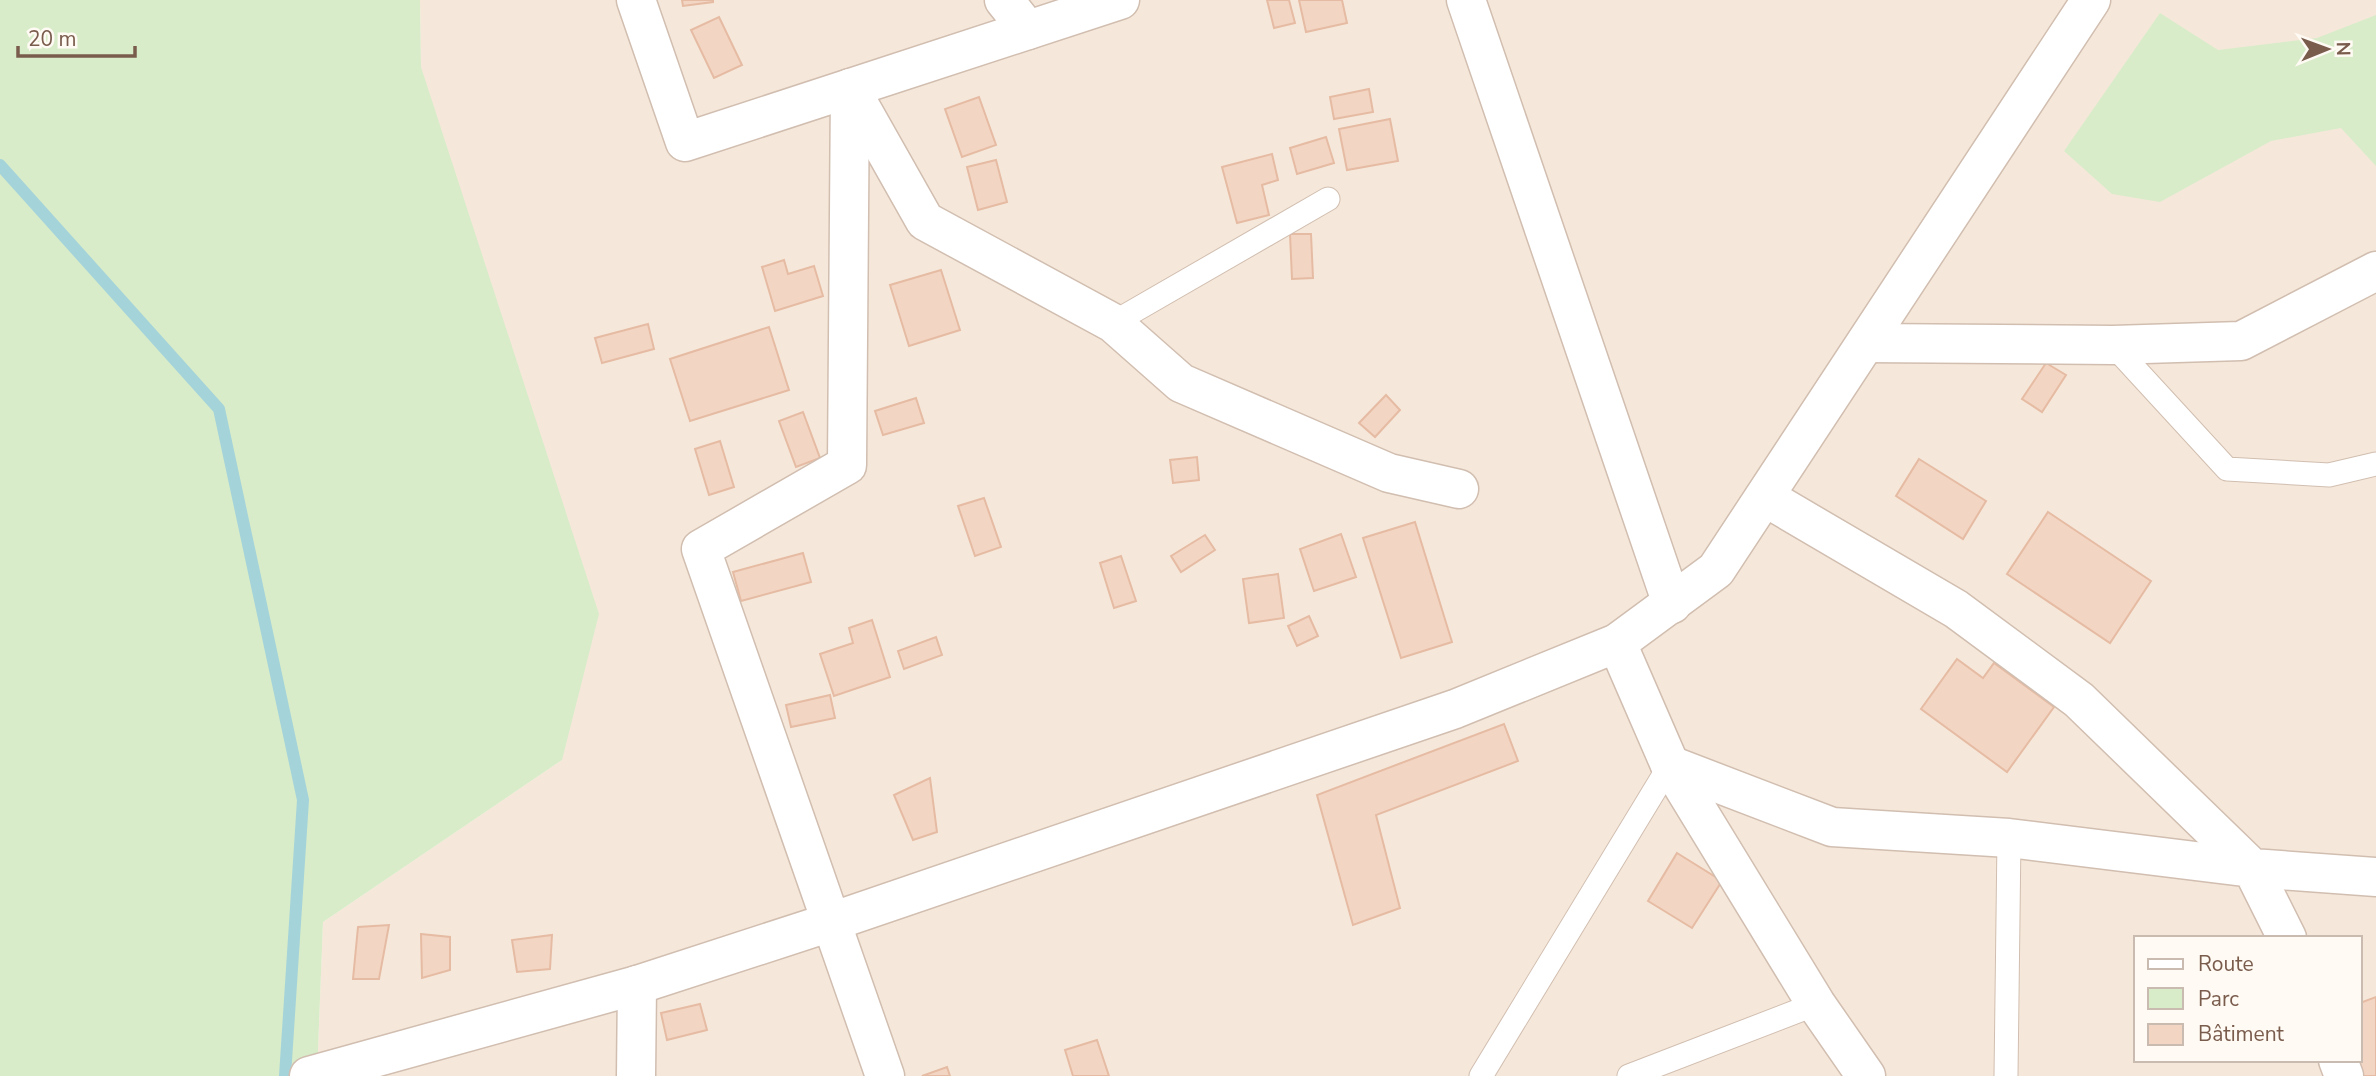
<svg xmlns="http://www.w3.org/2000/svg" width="2376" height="1076" font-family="'Nunito Sans',sans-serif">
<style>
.residential{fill:#f5e8da;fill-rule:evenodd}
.green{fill:#d8ecc9}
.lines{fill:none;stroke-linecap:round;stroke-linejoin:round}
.stream{stroke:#a5d3da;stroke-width:12}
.building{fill:#f3d5c3;stroke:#e6bba3;stroke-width:2}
.service-casing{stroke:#d1beb0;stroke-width:25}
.minor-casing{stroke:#d1beb0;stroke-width:41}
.service{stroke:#fff;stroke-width:23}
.minor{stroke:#fff;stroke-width:38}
</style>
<rect width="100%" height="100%" fill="#fdf6ec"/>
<path class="residential" d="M 420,0 L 2376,0 L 2376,1076 L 317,1076 L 323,922 L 562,760 L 421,67 ZM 2136,938 L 2360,938 L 2360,1060 L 2136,1060 Z"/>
<g class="green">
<polygon points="0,0 420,0 421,67 599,614 562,760 323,922 317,1076 0,1076"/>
<polygon points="2160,13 2218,50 2317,38 2376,15 2376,166 2341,128 2271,141 2160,202 2112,194 2064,151"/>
</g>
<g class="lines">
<polyline class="stream" points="0,165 219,409 303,800 285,1076"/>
</g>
<g class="building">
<polygon points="682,0 713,0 713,2 683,6"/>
<polygon points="1267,0 1289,0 1295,23 1274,28"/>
<polygon points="1299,0 1342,0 1347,23 1306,32"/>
<polygon points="719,17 742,65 714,78 691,30"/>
<polygon points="1369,89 1373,112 1334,119 1330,97"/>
<polygon points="979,97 996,145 962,157 945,109"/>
<polygon points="1390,119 1398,161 1347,170 1339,129"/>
<polygon points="1326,137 1334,163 1297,174 1290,148"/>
<polygon points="1272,154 1278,180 1262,185 1269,215 1237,223 1222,167"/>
<polygon points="996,160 1007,202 978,210 967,167"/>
<polygon points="1290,234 1311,234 1313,278 1292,279"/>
<polygon points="784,260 788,274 814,266 823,296 775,311 762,267"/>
<polygon points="941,270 960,330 909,346 890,285"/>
<polygon points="648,324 654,349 602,363 595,338"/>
<polygon points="769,327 789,390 690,421 670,359"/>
<polygon points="2046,363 2066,375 2042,412 2022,399"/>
<polygon points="1386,395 1400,410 1375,437 1359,423"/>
<polygon points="916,398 924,423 883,435 875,411"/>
<polygon points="803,412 820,458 796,467 779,421"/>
<polygon points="720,441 734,487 709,495 695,449"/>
<polygon points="1197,457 1199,480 1173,483 1170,460"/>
<polygon points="1919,459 1986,501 1963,539 1896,496"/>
<polygon points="984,498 1001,547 975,556 958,506"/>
<polygon points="2048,512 2151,581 2110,643 2007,574"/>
<polygon points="1415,522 1452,642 1401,658 1363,538"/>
<polygon points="1341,534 1356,577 1314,591 1300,549"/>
<polygon points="1205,535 1215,550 1181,572 1171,556"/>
<polygon points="803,553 811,582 741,601 733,572"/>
<polygon points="1121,556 1136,601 1114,608 1100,563"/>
<polygon points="1278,574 1284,618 1249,623 1243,579"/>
<polygon points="1309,616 1318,636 1297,646 1288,626"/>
<polygon points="872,620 890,677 834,696 820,654 853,643 849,628"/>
<polygon points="936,637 942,655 904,669 898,651"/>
<polygon points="1957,659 1983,678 1994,663 2054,707 2007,772 1921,709"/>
<polygon points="830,695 835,718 791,727 786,705"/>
<polygon points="1504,724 1518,761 1376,815 1400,908 1353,925 1317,795"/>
<polygon points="930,778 937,832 913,840 894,795"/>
<polygon points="1677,853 1722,881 1692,928 1648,901"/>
<polygon points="389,925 379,979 353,979 358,927"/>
<polygon points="421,934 450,937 450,970 422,978"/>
<polygon points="552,935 550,969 517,972 512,940"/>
<polygon points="2376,997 2376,1076 2358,1076 2352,1060 2360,1060 2360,1003"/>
<polygon points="700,1004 707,1030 667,1040 661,1013"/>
<polygon points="1097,1040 1109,1076 1073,1076 1065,1050"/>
<polygon points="947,1067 950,1076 922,1076"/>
</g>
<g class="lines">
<g class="service-casing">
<g id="service">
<polyline points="1113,323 1328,199"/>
<polyline points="2113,345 2227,469 2329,475 2376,464"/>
<polyline points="1481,1076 1670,765"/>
<polyline points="1629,1076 1816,1004"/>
<polyline points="2006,1076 2009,838"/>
</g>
</g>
<g class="minor-casing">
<g id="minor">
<polyline points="636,0 685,142 1120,0"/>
<polyline points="1004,0 1028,30"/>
<polyline points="1466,0 1672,604"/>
<polyline points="850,88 847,465 701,549 885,1076"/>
<polyline points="851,90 925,221 1113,323 1181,383 1389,473 1459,489"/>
<polyline points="1866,343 2113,345 2241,341 2376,271"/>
<polyline points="1765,497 1956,609 2079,700 2252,868 2376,877"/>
<polyline points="1617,643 1670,765 1816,1004 1866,1076"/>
<polyline points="1670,765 1832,827 2009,838 2252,868 2287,938"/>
<polyline points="2338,1060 2344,1076"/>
<polyline points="309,1076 637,985 831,922 1455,709 1617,643 1716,570 2091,0"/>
<polyline points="636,1076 637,985"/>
</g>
</g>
<use href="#service" class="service"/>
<use href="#minor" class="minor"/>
</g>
<rect x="2134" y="936" width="228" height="126" fill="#fffaf3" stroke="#cabbb1" stroke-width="2"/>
<rect x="2148" y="959" width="35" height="10" fill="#ffffff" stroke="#cabbb1" stroke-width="2"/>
<text x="2198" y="971" font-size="21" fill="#7a5c4d">Route</text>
<rect x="2148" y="988" width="35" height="21" fill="#d8ecc9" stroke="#cabbb1" stroke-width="2"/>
<text x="2198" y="1006" font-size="21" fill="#7a5c4d">Parc</text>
<rect x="2148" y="1024" width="35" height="21" fill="#f3d5c3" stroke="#cabbb1" stroke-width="2"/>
<text x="2198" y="1041" font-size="21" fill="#7a5c4d">Bâtiment</text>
<g transform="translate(2327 49) rotate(89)" stroke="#fffaf3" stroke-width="5" paint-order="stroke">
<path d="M0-5L12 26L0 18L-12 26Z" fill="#7a5c4d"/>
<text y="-10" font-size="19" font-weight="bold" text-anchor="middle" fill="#7a5c4d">N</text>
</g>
<path d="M18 46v10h117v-10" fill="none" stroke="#7a5c4d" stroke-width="3.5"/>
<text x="28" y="46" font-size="21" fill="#7a5c4d" stroke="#fffaf3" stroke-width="5" paint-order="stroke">20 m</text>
</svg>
